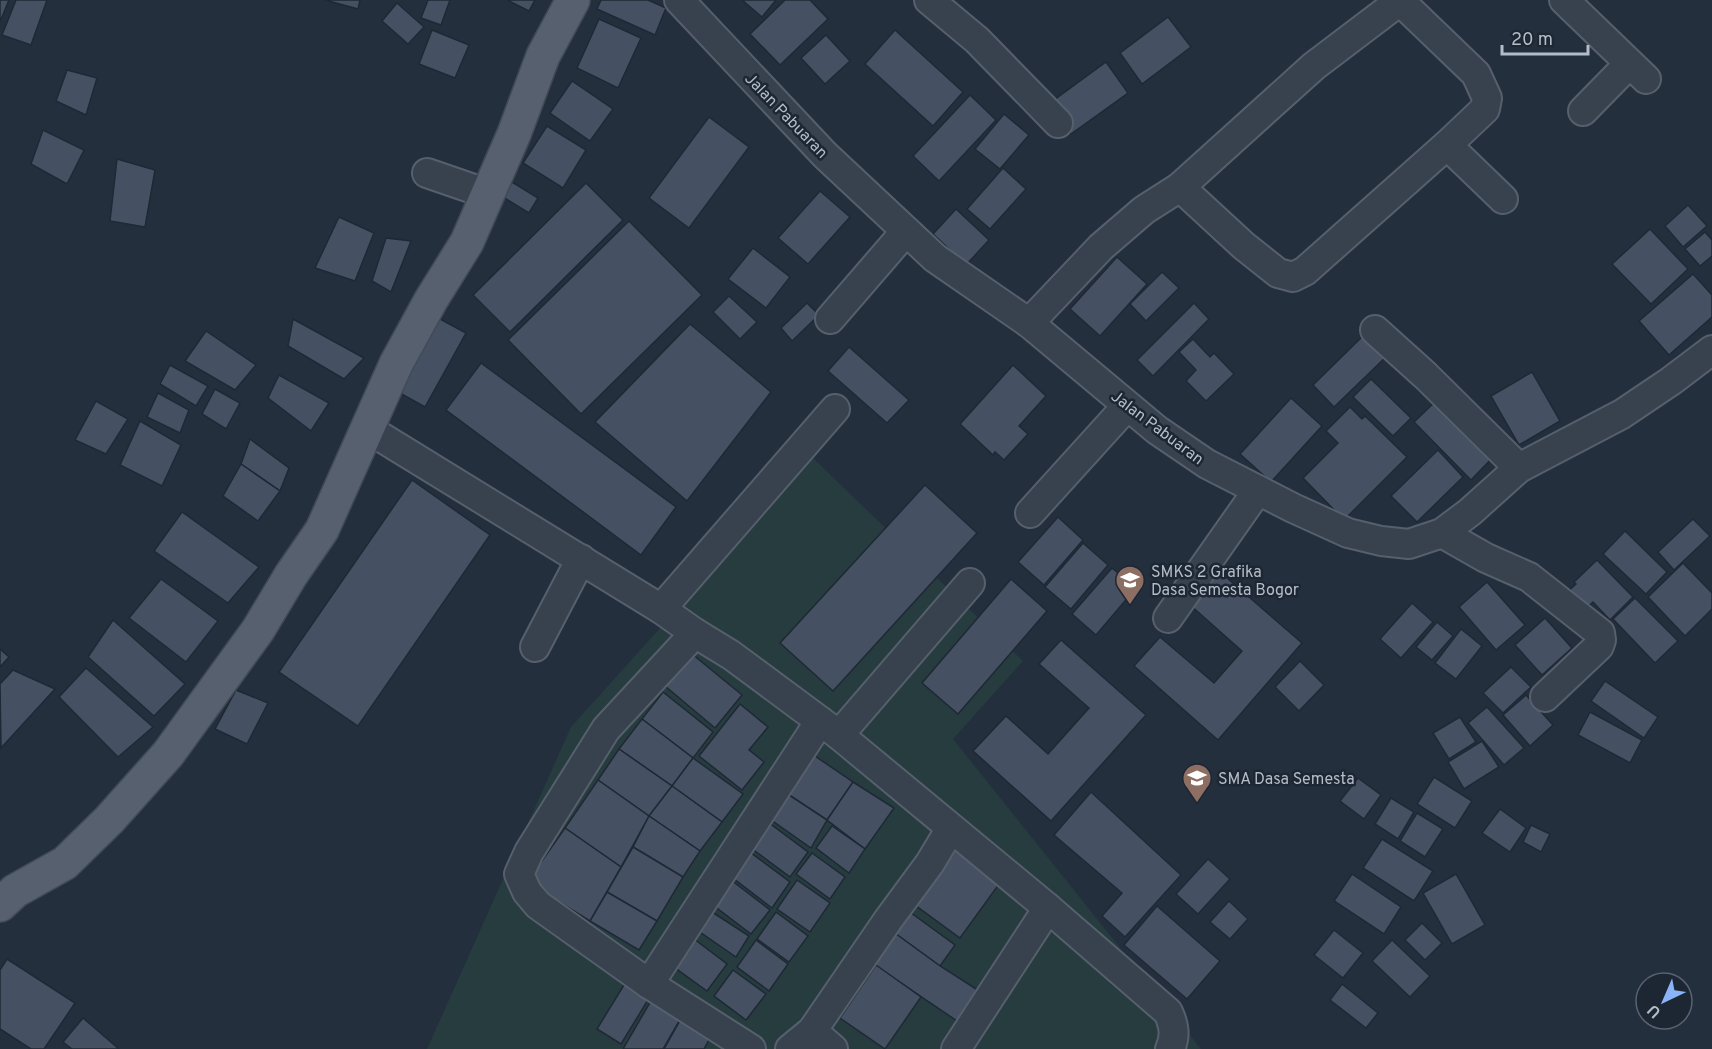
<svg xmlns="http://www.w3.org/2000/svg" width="1712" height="1049" font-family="Overpass,sans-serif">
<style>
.green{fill:#263c3f}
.building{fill:#455162;stroke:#1f2835;stroke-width:1.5}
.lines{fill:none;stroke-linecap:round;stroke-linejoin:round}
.minor-casing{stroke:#565f6c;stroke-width:32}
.major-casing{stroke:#414a57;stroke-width:36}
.minor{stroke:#38414e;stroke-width:28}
.major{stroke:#56606e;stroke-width:33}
.labels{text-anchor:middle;stroke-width:5;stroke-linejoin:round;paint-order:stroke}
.street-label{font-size:16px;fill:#b4bcc9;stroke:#1d2633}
.poi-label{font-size:16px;fill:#b4bcc9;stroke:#1d2633;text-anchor:start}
</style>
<rect width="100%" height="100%" fill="#242f3e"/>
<polygon class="green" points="813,458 1023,661 953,739 1201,1049 427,1049 571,727"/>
<g class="building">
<polygon points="0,0 9,0 0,22"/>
<polygon points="16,0 47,0 31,45 2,35"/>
<polygon points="325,0 360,0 358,9"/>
<polygon points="428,0 450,0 441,25 421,18"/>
<polygon points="507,0 535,0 529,11"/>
<polygon points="601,0 648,0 666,8 655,35 597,9"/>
<polygon points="742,0 776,0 762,17"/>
<polygon points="785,0 810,0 828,19 780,65 750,34"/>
<polygon points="397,3 424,27 408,44 382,21"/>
<polygon points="1168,17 1191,47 1142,84 1120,53"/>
<polygon points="599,19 641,38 618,88 577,68"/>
<polygon points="432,30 469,45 455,78 419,64"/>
<polygon points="895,30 963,92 933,126 865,64"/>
<polygon points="826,35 850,61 825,84 801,58"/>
<polygon points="1106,62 1128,93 1071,134 1050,103"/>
<polygon points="67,70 97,78 86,115 56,101"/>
<polygon points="572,81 613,109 590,141 550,113"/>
<polygon points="970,95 996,120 939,181 913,156"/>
<polygon points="1004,114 1029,135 1000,169 975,149"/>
<polygon points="709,117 749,147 689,228 649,198"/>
<polygon points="547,126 586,150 563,188 523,163"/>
<polygon points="43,130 84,150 67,184 31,164"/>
<polygon points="117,159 155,170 145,227 110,221"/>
<polygon points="1003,168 1026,189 990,229 967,209"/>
<polygon points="512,182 538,198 529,213 503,197"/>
<polygon points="586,183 623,220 510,332 473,295"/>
<polygon points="820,191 850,217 808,264 778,238"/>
<polygon points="1688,205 1707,226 1683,247 1665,226"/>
<polygon points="956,209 989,240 966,265 933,234"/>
<polygon points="339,217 374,233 355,281 315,268"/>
<polygon points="629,221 702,295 581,414 508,340"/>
<polygon points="1650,229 1688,269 1651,304 1612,264"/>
<polygon points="1705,232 1712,240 1712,256 1700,266 1685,249"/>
<polygon points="386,238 411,241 391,292 372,281"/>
<polygon points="753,248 790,277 766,308 728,279"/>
<polygon points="1117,257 1147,284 1100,336 1070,309"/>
<polygon points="1162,272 1179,288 1146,321 1130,304"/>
<polygon points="1693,274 1712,295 1712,317 1669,355 1639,321"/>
<polygon points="729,296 757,322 740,339 713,312"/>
<polygon points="807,303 819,315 792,341 781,328"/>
<polygon points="1194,303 1209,319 1153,376 1137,360"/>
<polygon points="429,313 466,333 425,407 389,387"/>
<polygon points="293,319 364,358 344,379 288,346"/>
<polygon points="690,324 771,392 687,501 595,422"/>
<polygon points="206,331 256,365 235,390 185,361"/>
<polygon points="1367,332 1389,354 1334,407 1313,385"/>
<polygon points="1193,339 1210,357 1214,353 1234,374 1206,401 1186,381 1196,370 1179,352"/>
<polygon points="849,347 909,400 887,423 828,371"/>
<polygon points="481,363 676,507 641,555 446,410"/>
<polygon points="170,365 208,386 196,406 160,384"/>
<polygon points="1013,365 1046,396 1019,426 1028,434 1004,460 995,452 993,455 960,424"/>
<polygon points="1532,372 1560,421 1519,445 1491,396"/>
<polygon points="279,375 329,403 311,431 268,398"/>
<polygon points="1371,379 1411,418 1393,436 1353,397"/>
<polygon points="215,389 240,403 226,429 202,414"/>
<polygon points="158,393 189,410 180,433 147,417"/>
<polygon points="1440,397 1496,454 1471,480 1414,422"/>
<polygon points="1291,398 1322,426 1271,482 1240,454"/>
<polygon points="96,401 128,419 106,454 75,440"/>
<polygon points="1350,407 1362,419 1365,416 1407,457 1344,520 1303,478 1338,443 1326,431"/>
<polygon points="140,421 181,445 162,486 120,465"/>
<polygon points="250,439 289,468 280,491 241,464"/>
<polygon points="1438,450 1463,477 1417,522 1391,496"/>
<polygon points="241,464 280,491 258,521 223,496"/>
<polygon points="412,480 490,535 358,726 279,672"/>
<polygon points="925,485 977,533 833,691 780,643"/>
<polygon points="182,512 259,567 228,603 154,551"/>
<polygon points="1058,517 1083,540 1044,585 1018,562"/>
<polygon points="1693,519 1710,536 1674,570 1658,552"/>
<polygon points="1625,531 1667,572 1646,594 1603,554"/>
<polygon points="1083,543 1108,565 1071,609 1045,587"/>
<polygon points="1597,560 1633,597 1610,620 1593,602 1581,613 1564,595 1576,584 1574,582"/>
<polygon points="1683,563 1712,593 1712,609 1685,636 1648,597"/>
<polygon points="1112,568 1136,588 1096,635 1072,614"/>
<polygon points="1218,570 1302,643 1218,740 1134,666 1160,637 1214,683 1242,651 1189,604"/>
<polygon points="161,579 218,621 186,662 129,618"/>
<polygon points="1011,579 1047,611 958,714 922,683"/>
<polygon points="1487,582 1525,625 1496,650 1459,607"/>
<polygon points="1635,598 1678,641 1655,663 1613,619"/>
<polygon points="1412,603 1433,622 1401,658 1380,639"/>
<polygon points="1545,618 1572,648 1542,675 1515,645"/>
<polygon points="113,620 185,684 154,716 88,657"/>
<polygon points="1437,622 1453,636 1432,660 1416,647"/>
<polygon points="1461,629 1482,646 1456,679 1435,663"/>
<polygon points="1061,640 1146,715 1051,821 973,751 1006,716 1048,754 1089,708 1039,664"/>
<polygon points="0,649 9,657 0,667"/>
<polygon points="692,654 742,695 715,728 665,686"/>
<polygon points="1300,661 1324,685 1299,711 1275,687"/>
<polygon points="1511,667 1531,687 1503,713 1483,693"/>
<polygon points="86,668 153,727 118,757 59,697"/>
<polygon points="13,670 55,689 1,748 0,684"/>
<polygon points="1605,681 1658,717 1644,738 1591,701"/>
<polygon points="236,690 268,703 247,744 215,729"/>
<polygon points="663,692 713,732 693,758 642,719"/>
<polygon points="1526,695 1553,725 1530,746 1503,715"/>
<polygon points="740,704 768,727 749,750 764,762 742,790 699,756"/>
<polygon points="1487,707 1524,748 1504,765 1468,723"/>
<polygon points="1590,712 1642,740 1630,763 1578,735"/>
<polygon points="1460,717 1476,742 1449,759 1433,733"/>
<polygon points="642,719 693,758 672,786 619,749"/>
<polygon points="1482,741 1499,767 1464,789 1448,762"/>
<polygon points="619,749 672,786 649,816 598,780"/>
<polygon points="809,752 853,782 827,820 783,791"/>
<polygon points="693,758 743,794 722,822 672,786"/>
<polygon points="1434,777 1472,801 1455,828 1417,804"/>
<polygon points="1358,778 1381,795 1364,819 1340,801"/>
<polygon points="598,780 649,816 621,867 565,828"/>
<polygon points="853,782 894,808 865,849 827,820"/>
<polygon points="672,786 722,822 700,851 649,816"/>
<polygon points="783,791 827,820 811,848 767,817"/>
<polygon points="1091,792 1181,875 1125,937 1102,916 1122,893 1054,835"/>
<polygon points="1391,798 1414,812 1398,839 1375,824"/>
<polygon points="1500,809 1526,828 1510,852 1482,833"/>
<polygon points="1417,813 1443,829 1425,857 1400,841"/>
<polygon points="649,816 700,851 683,877 633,847"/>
<polygon points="765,820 808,852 790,877 747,845"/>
<polygon points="1531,825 1550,834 1541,852 1523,842"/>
<polygon points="832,826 865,849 849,873 816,848"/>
<polygon points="565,828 621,867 590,921 527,882"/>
<polygon points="1382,839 1433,871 1414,901 1363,868"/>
<polygon points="633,847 683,877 657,921 607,892"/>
<polygon points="958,847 1002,880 960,938 915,905"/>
<polygon points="747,850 790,882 772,908 729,875"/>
<polygon points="812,853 845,877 830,899 796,874"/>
<polygon points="1208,859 1230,879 1198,914 1176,894"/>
<polygon points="1352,874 1401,907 1384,934 1334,901"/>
<polygon points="1456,874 1485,925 1452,944 1423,893"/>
<polygon points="727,877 770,910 751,934 709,902"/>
<polygon points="797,880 830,903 810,932 777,909"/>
<polygon points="607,892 657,921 639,950 590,921"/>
<polygon points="1229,901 1248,919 1230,939 1210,922"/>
<polygon points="1157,906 1220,961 1187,999 1124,945"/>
<polygon points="709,910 749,936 736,957 697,930"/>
<polygon points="907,910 955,945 940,966 892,931"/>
<polygon points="776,912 808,936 789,962 757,939"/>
<polygon points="1422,923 1442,943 1425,960 1405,940"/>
<polygon points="1334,930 1363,953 1343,978 1314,955"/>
<polygon points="892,931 940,966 984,994 963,1025 870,962"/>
<polygon points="694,939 727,964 707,991 674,967"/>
<polygon points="756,940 788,964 769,991 737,967"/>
<polygon points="1392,940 1430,976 1410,997 1372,961"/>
<polygon points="7,959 75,1003 44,1049 31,1049 0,1029 0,970"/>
<polygon points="876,965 921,997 885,1049 840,1018"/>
<polygon points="733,970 766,994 746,1020 714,996"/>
<polygon points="627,980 651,995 621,1044 597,1029"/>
<polygon points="1342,984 1378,1013 1366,1028 1330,1000"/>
<polygon points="652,999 682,1016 663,1049 623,1049"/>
<polygon points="682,1017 712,1034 704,1049 664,1049"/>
<polygon points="83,1018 119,1049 72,1049 63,1042"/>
</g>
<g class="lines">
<g class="minor-casing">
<g id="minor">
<polyline points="679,0 825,155 935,258 1029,323 1157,430 1207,464 1293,508 1348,533 1381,541 1409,544 1442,533 1470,512 1519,468 1622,414 1671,381 1712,350"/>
<polyline points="929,0 977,40 1058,123"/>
<polyline points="1564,0 1646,79"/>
<polyline points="1583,111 1629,64"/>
<polyline points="1447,145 1503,199"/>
<polyline points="427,173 488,194"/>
<polyline points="1180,187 1244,246 1278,273 1293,277 1305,271 1447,145 1485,109 1487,98 1476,74 1400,1"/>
<polyline points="830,319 906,231"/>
<polyline points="1029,323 1101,247 1144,210 1180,187 1314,66 1401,0"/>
<polyline points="1375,330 1426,376 1519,468"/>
<path d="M 368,429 L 661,609 L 695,633 L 731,655 L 839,735 L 1048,908 L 1168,1012 C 1174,1025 1176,1036 1170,1049"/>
<polyline points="1030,513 1127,406"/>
<polyline points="1442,533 1486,558 1529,577 1600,633 1601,640 1599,646 1545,697"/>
<polyline points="661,609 835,409"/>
<polyline points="1168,618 1258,490"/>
<polyline points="695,633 606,729 529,852 519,874 527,892 538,905 649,984 751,1049"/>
<polyline points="535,647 581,559"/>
<polyline points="839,735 970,583"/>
<polyline points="649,984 820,721"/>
<polyline points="812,1031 833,1049"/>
<polyline points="790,1049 812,1031 888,920 930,863 951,828"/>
<polyline points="956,1049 1048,908"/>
</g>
</g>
<g class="major-casing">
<polyline id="major" points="0,905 15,891 65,863 109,820 168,754 258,630 291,575 322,530 396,364 431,300 467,242 514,134 543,56 573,0"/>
</g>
<use href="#minor" class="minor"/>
<use href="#major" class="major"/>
</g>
<defs>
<g id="school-pin" transform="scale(1.5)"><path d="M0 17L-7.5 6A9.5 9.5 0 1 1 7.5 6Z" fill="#8d6e63" stroke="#1d2633"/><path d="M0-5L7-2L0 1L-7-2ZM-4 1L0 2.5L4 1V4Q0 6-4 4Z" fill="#fff"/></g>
</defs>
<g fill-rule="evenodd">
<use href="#school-pin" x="1130" y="580"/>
<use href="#school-pin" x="1197" y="778"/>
</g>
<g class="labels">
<g class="street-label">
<text transform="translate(787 115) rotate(46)" y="6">Jalan Pabuaran</text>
<text transform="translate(1158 427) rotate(37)" y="6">Jalan Pabuaran</text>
</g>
<g class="poi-label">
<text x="1151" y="577">SMKS 2 Grafika<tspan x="1151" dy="18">Dasa Semesta Bogor</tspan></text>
<text x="1218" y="784">SMA Dasa Semesta</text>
</g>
</g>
<g transform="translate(1664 1001) rotate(224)"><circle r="28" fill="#1d2633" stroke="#59626f" stroke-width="1.5"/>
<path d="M0-4.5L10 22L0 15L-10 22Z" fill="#8ab4f8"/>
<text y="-9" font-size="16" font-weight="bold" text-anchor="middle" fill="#b4bcc9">U</text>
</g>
<path d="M1502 45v9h86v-9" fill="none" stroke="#b4bcc9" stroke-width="3"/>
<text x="1511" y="45" font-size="18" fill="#b4bcc9" stroke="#1d2633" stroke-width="4.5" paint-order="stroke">20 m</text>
</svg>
